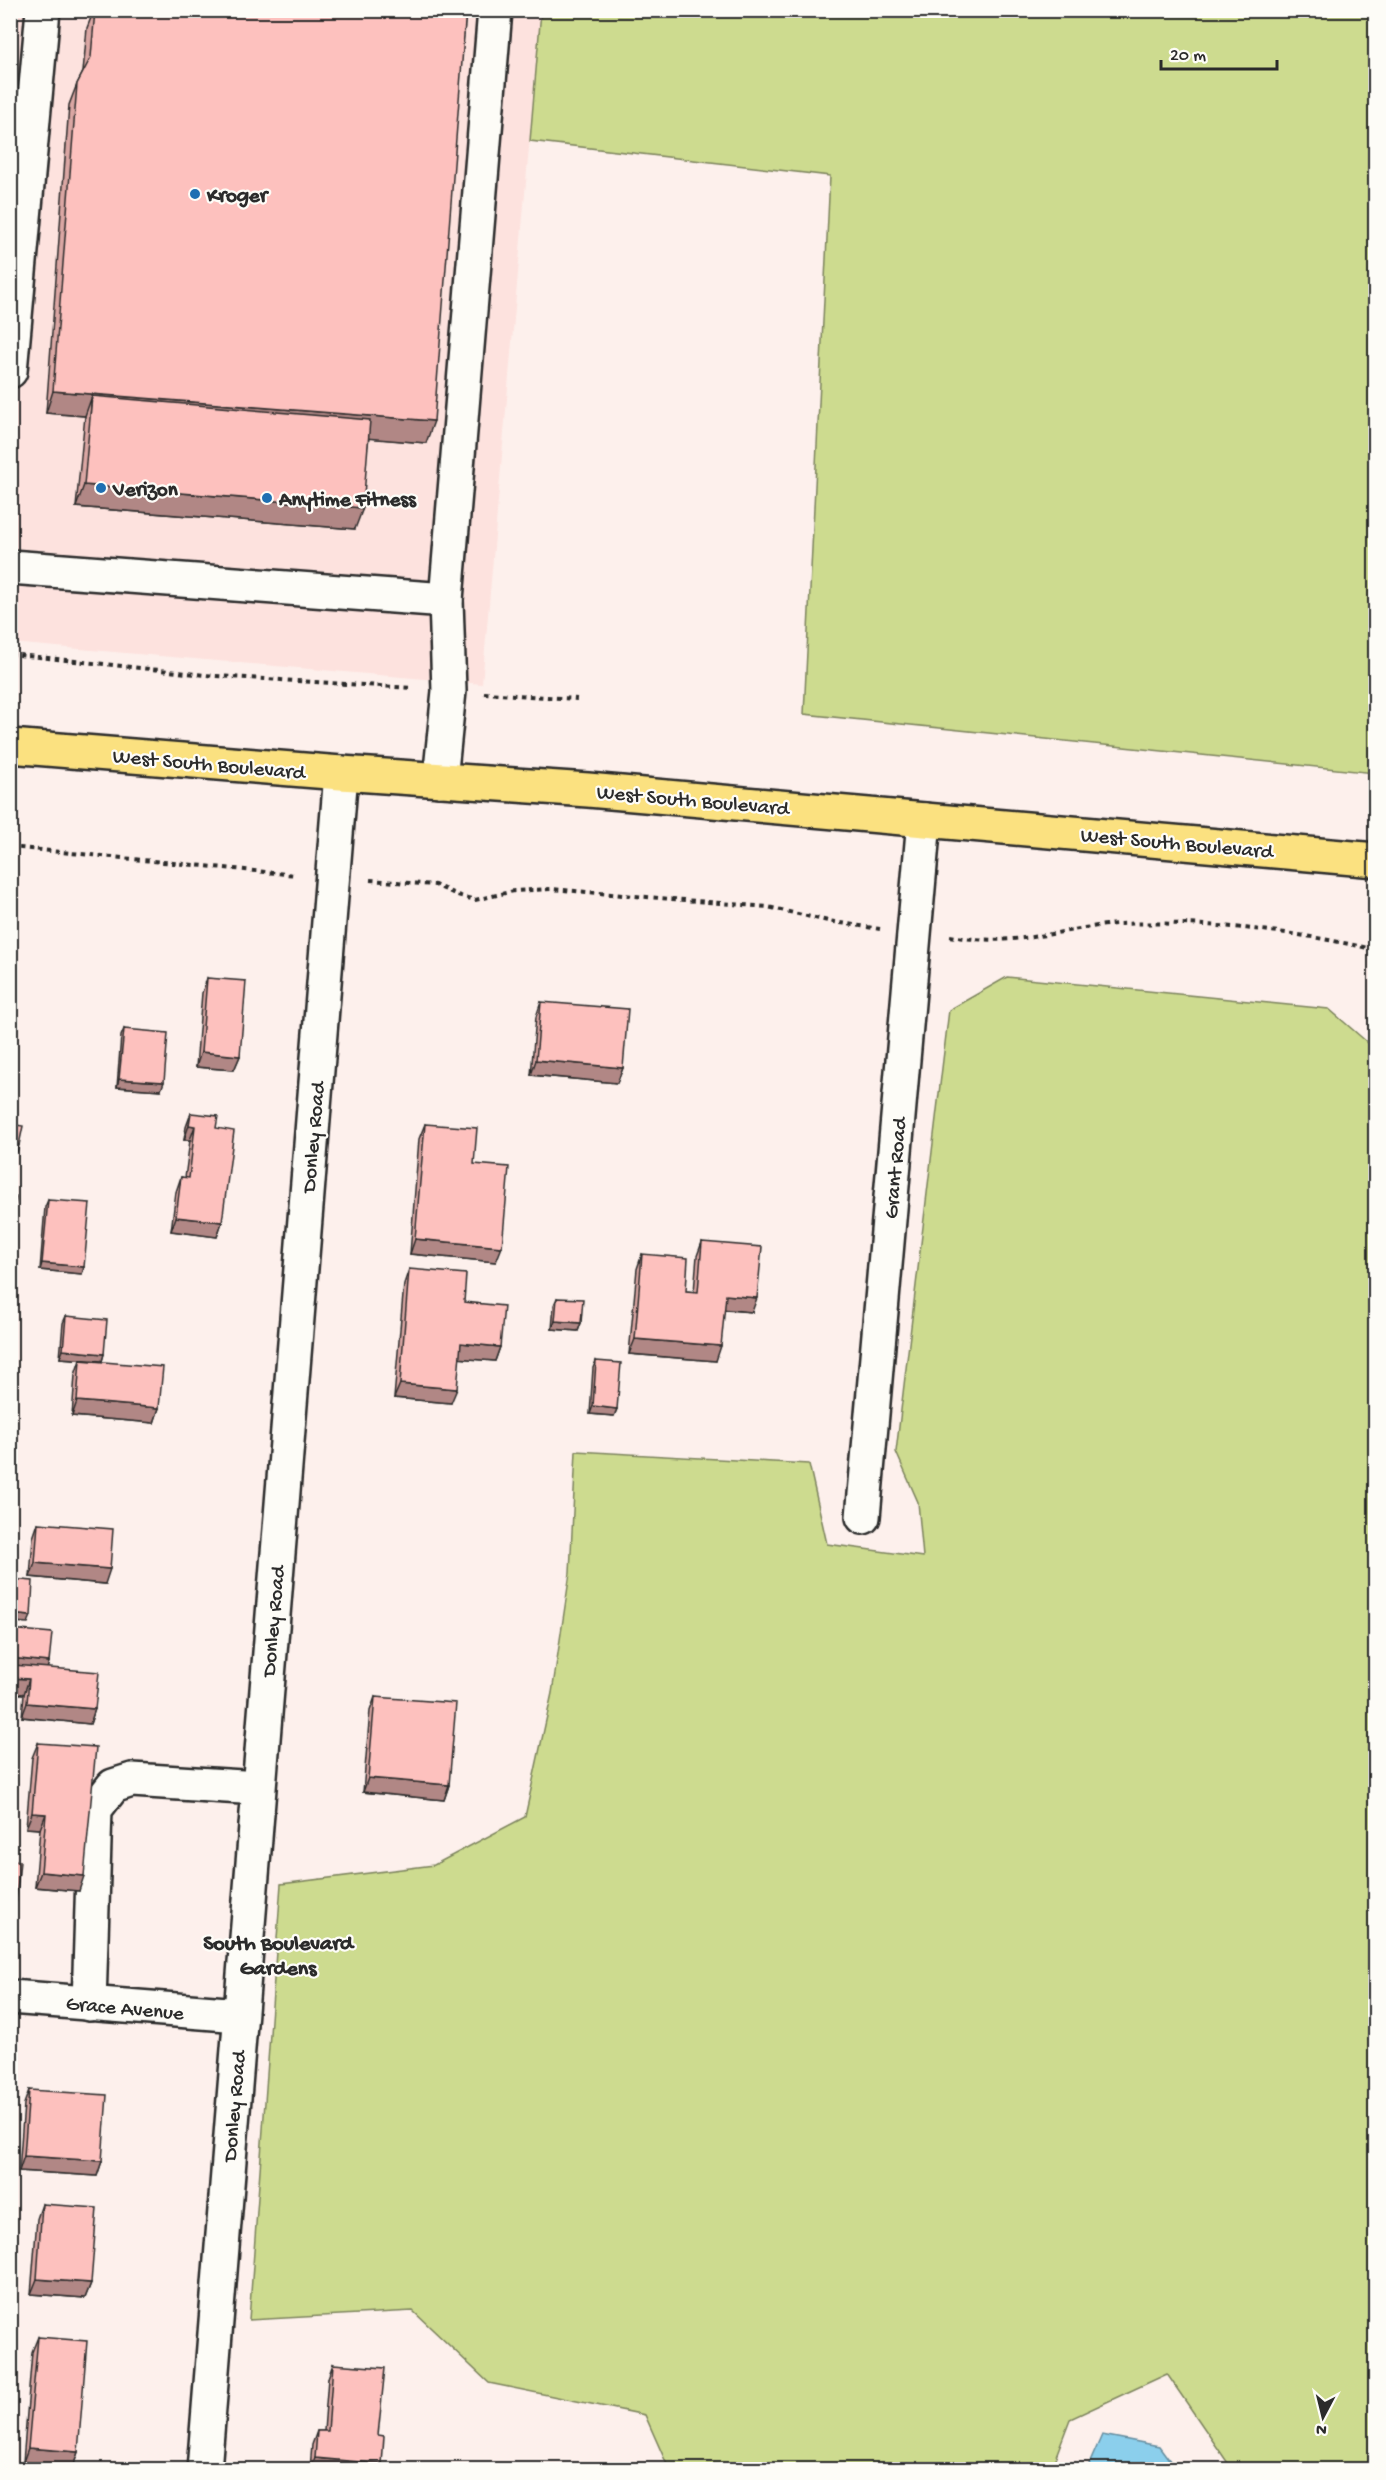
<svg xmlns="http://www.w3.org/2000/svg" width="1386" height="2480" font-family="'Gochi Hand',sans-serif">
<style>
.built{fill:#fde2de}
.green{fill:#cddb8f;stroke:#7c835d;stroke-width:1.5}
.water{fill:#8bcfec;stroke:#658d9f;stroke-width:1.5}
.lines{fill:none;stroke-linecap:round;stroke-linejoin:round}
.minor-casing{stroke:#2b2b2b;stroke-width:38}
.major-casing{stroke:#2b2b2b;stroke-width:38}
.path{stroke:#2b2b2b;stroke-width:4;stroke-dasharray:4.5 4.5;stroke-linecap:butt}
.minor{stroke:#fdfcf7;stroke-width:33}
.major{stroke:#fbe180;stroke-width:33}
.wall{fill:#daa6a3;stroke:#2b2b2b;stroke-width:1.5}
.shaded-wall{fill:#b18785;stroke:#2b2b2b;stroke-width:1.5}
.building{fill:#fdc1be;stroke:#2b2b2b;stroke-width:1.5}
.poi-dot{fill:#1f6fb2;stroke:#fdfcf7;stroke-width:2}
.labels{text-anchor:middle;stroke-width:4.5;stroke-linejoin:round;paint-order:stroke}
.poi-label{font-size:21px;font-weight:bold;fill:#2b2b2b;stroke:#fdfcf7;text-anchor:start}
.street-label{font-size:21px;fill:#2b2b2b;stroke:#fdfcf7}
.neighbourhood-label{font-size:22px;font-weight:bold;fill:#2b2b2b;stroke:#fdfcf7}
</style>
<rect width="100%" height="100%" fill="#fdf0ec"/>
<filter id="ink" filterUnits="userSpaceOnUse"><feTurbulence type="fractalNoise" baseFrequency=".0167" numOctaves="2"/><feDisplacementMap in="SourceGraphic" scale="12" xChannelSelector="R" yChannelSelector="G"/><feConvolveMatrix kernelMatrix="1 2 1 2 8 2 1 2 1" color-interpolation-filters="sRGB"/></filter>
<g filter="url(#ink)">
<polygon class="built" points="10,11 541,11 482,684 11,643"/>
<g class="green">
<polygon points="541,11 1375,11 1375,773 804,714 830,176 530,141"/>
<polygon points="1007,977 1329,1009 1375,1049 1375,2469 1232,2469 1167,2374 1070,2419 1051,2469 669,2469 645,2415 489,2383 413,2311 249,2320 281,1884 434,1865 525,1817 552,1693 570,1573 576,1451 809,1464 827,1544 923,1557 918,1502 896,1452 949,1010"/>
</g>
<polygon class="water" points="1102,2435 1159,2446 1176,2469 1087,2469"/>
<g class="lines">
<g class="minor-casing">
<g id="minor">
<polyline points="10,371 43,10"/>
<polyline points="10,567 446,600"/>
<polyline points="440,780 449,691 446,600 495,10"/>
<polyline points="863,1517 924,820"/>
<polyline points="10,1997 240,2015"/>
<polyline points="89,2004 95,1809 113,1786 132,1780 258,1788"/>
<polyline points="204,2470 341,773"/>
</g>
</g>
<g class="major-casing">
<polyline id="major" points="10,746 341,773 588,790 1376,860"/>
</g>
<g class="path">
<polyline points="10,654 215,676 413,688"/>
<polyline points="484,693 577,699"/>
<polyline points="10,847 296,875"/>
<polyline points="370,880 435,885 457,895 475,900 514,891 551,889 768,907 828,921 880,929"/>
<path d="M 950,936 C 974,940 998,941 1023,938 C 1054,935 1085,926 1117,924 C 1203,921 1292,930 1376,950"/>
</g>
<use href="#minor" class="minor"/>
<use href="#major" class="major"/>
</g>
<g class="wall">
<polygon points="94,10 466,10 426,443 369,438 355,529 76,507 85,416 46,413 69,105 77,84 83,72 87,28"/>
<polygon points="207,978 240,1056 234,1070 196,1067 202,993"/>
<polygon points="541,1002 623,1068 617,1083 531,1075 536,1017"/>
<polygon points="124,1029 161,1090 117,1087 121,1036"/>
<polygon points="191,1113 216,1128 222,1222 217,1237 171,1231 176,1192 181,1177 185,1178 190,1140 184,1140 186,1127"/>
<polygon points="10,1124 19,1145 17,1152 10,1151"/>
<polygon points="425,1124 474,1164 496,1262 410,1254 419,1139"/>
<polygon points="48,1200 84,1267 82,1274 40,1270 45,1207"/>
<polygon points="702,1242 752,1312 724,1310 716,1361 629,1354 637,1269 642,1254 686,1291 694,1292 697,1256"/>
<polygon points="409,1269 500,1347 495,1361 459,1358 451,1403 394,1398 404,1284"/>
<polygon points="557,1298 581,1323 578,1331 552,1329 554,1305"/>
<polygon points="66,1316 104,1354 102,1361 60,1358 63,1323"/>
<polygon points="80,1360 159,1408 154,1423 72,1416 75,1375"/>
<polygon points="596,1361 617,1409 614,1416 590,1414 593,1368"/>
<polygon points="38,1523 105,1584 30,1577 33,1538"/>
<polygon points="10,1629 49,1662 47,1668 95,1709 90,1724 22,1717 24,1694 10,1693 10,1672 13,1666 10,1666"/>
<polygon points="375,1697 449,1785 444,1800 363,1792 370,1711"/>
<polygon points="38,1743 79,1891 35,1887 40,1829 26,1828 32,1758"/>
<polygon points="29,2090 102,2161 97,2176 19,2171 24,2104"/>
<polygon points="42,2204 91,2283 85,2298 31,2294 37,2219"/>
<polygon points="38,2337 78,2452 73,2467 23,2462 32,2352"/>
<polygon points="333,2364 378,2435 379,2469 310,2469 312,2445 317,2431 324,2431 328,2378"/>
</g>
<g class="shaded-wall">
<polygon points="53,391 434,421 426,443 90,416 92,396 85,416 46,413"/>
<polygon points="84,485 363,508 355,529 76,507"/>
<polygon points="201,1052 240,1056 234,1070 196,1067"/>
<polygon points="536,1060 623,1068 617,1083 531,1075"/>
<polygon points="119,1079 164,1082 161,1090 117,1087"/>
<polygon points="189,1125 195,1126 190,1140 184,1140"/>
<polygon points="176,1217 222,1222 217,1237 171,1231"/>
<polygon points="10,1218 14,1218 12,1225 10,1225"/>
<polygon points="415,1239 502,1247 496,1262 410,1254"/>
<polygon points="42,1263 84,1267 82,1274 40,1270"/>
<polygon points="726,1295 757,1298 752,1312 721,1309"/>
<polygon points="555,1321 581,1323 578,1331 552,1329"/>
<polygon points="635,1339 721,1346 716,1361 629,1354"/>
<polygon points="461,1343 500,1347 495,1361 455,1358"/>
<polygon points="63,1350 104,1354 102,1361 60,1358"/>
<polygon points="400,1384 457,1389 451,1403 394,1398"/>
<polygon points="77,1401 159,1408 154,1423 72,1416"/>
<polygon points="593,1406 617,1409 614,1416 590,1414"/>
<polygon points="35,1563 110,1569 105,1584 30,1577"/>
<polygon points="10,1614 31,1616 28,1623 10,1622"/>
<polygon points="10,1658 49,1662 47,1669 10,1666"/>
<polygon points="12,1678 29,1679 24,1694 10,1693 10,1683"/>
<polygon points="27,1703 95,1709 90,1724 22,1717"/>
<polygon points="368,1778 449,1785 444,1800 363,1792"/>
<polygon points="32,1813 46,1814 40,1829 26,1828"/>
<polygon points="41,1872 84,1876 79,1891 35,1887"/>
<polygon points="10,1901 16,1901 13,1909 10,1909"/>
<polygon points="24,2156 102,2161 97,2176 19,2171"/>
<polygon points="37,2279 91,2283 85,2298 31,2294"/>
<polygon points="28,2448 78,2452 73,2467 23,2462"/>
<polygon points="315,2458 382,2464 379,2469 311,2469"/>
</g>
<g class="building">
<polygon points="95,10 466,10 434,421 53,391 77,84 91,57"/>
<polygon points="92,396 370,420 363,508 84,485"/>
<polygon points="207,978 246,981 240,1056 201,1052"/>
<polygon points="541,1002 628,1009 623,1068 536,1060"/>
<polygon points="124,1029 168,1033 164,1082 119,1079"/>
<polygon points="191,1113 218,1116 216,1128 234,1131 222,1222 176,1217 181,1177 189,1178 195,1126 189,1125"/>
<polygon points="10,1124 23,1126 19,1145 10,1143"/>
<polygon points="425,1124 477,1128 474,1164 509,1167 502,1247 415,1239"/>
<polygon points="10,1197 16,1197 14,1218 10,1218"/>
<polygon points="48,1200 90,1203 84,1267 42,1263"/>
<polygon points="702,1242 762,1247 757,1298 726,1295 721,1346 635,1339 642,1254 688,1258 686,1291 698,1292"/>
<polygon points="409,1269 466,1274 464,1302 504,1306 500,1347 461,1343 457,1389 400,1384"/>
<polygon points="557,1298 583,1299 581,1323 555,1321"/>
<polygon points="66,1316 107,1320 104,1354 63,1350"/>
<polygon points="80,1360 163,1367 159,1408 77,1401"/>
<polygon points="596,1361 621,1363 617,1409 593,1406"/>
<polygon points="38,1523 113,1529 110,1569 35,1563"/>
<polygon points="10,1579 33,1581 31,1616 10,1614"/>
<polygon points="10,1629 52,1633 49,1662 10,1658"/>
<polygon points="13,1665 99,1672 95,1709 27,1703 29,1679 12,1678"/>
<polygon points="375,1697 456,1703 449,1785 368,1778"/>
<polygon points="38,1743 96,1747 84,1876 41,1872 46,1814 32,1813"/>
<polygon points="10,1860 20,1861 16,1901 10,1901"/>
<polygon points="29,2090 107,2095 102,2161 24,2156"/>
<polygon points="42,2204 97,2208 91,2283 37,2279"/>
<polygon points="38,2337 87,2341 78,2452 28,2448"/>
<polygon points="333,2364 385,2368 378,2435 384,2436 382,2464 315,2458 317,2431 328,2431"/>
</g>
</g>
<g class="poi-dot">
<circle cx="195" cy="194" r="6"/>
<circle cx="101" cy="488" r="6"/>
<circle cx="267" cy="498" r="6"/>
</g>
<g class="labels">
<g class="poi-label">
<text x="207" y="201">Kroger</text>
<text x="113" y="495">Verizon</text>
<text x="279" y="505">Anytime Fitness</text>
</g>
<g class="street-label">
<text transform="translate(209 763) rotate(5)" y="7">West South Boulevard</text>
<text transform="translate(693 799) rotate(5)" y="7">West South Boulevard</text>
<text transform="translate(1177 842) rotate(5)" y="7">West South Boulevard</text>
<text transform="translate(312 1137) rotate(-85)" y="7">Donley Road</text>
<text transform="translate(894 1168) rotate(-85)" y="7">Grant Road</text>
<text transform="translate(272 1621) rotate(-85)" y="7">Donley Road</text>
<text transform="translate(125 2007) rotate(5)" y="7">Grace Avenue</text>
<text transform="translate(233 2106) rotate(-85)" y="7">Donley Road</text>
</g>
<g class="neighbourhood-label">
<text x="278" y="1949">South Boulevard<tspan x="278" dy="25">Gardens</tspan></text>
</g>
</g>
<rect width="1386" height="2480" fill="none" stroke="#fdfcf7" stroke-width="36"/>
<rect x="18" y="18" width="1350" height="2444" fill="none" stroke="#2b2b2b" stroke-width="2" filter="url(#ink)"/>
<g transform="translate(1323 2417) rotate(187)" stroke="#fdfcf7" stroke-width="4.5" paint-order="stroke">
<path d="M0-4.5L10 22L0 15L-10 22Z" fill="#2b2b2b"/>
<text y="-9" font-size="16" font-weight="bold" text-anchor="middle" fill="#2b2b2b">N</text>
</g>
<path d="M1161 60v9h116v-9" fill="none" stroke="#2b2b2b" stroke-width="3"/>
<text x="1170" y="60" font-size="18" fill="#2b2b2b" stroke="#fdfcf7" stroke-width="4.5" paint-order="stroke">20 m</text>
</svg>
